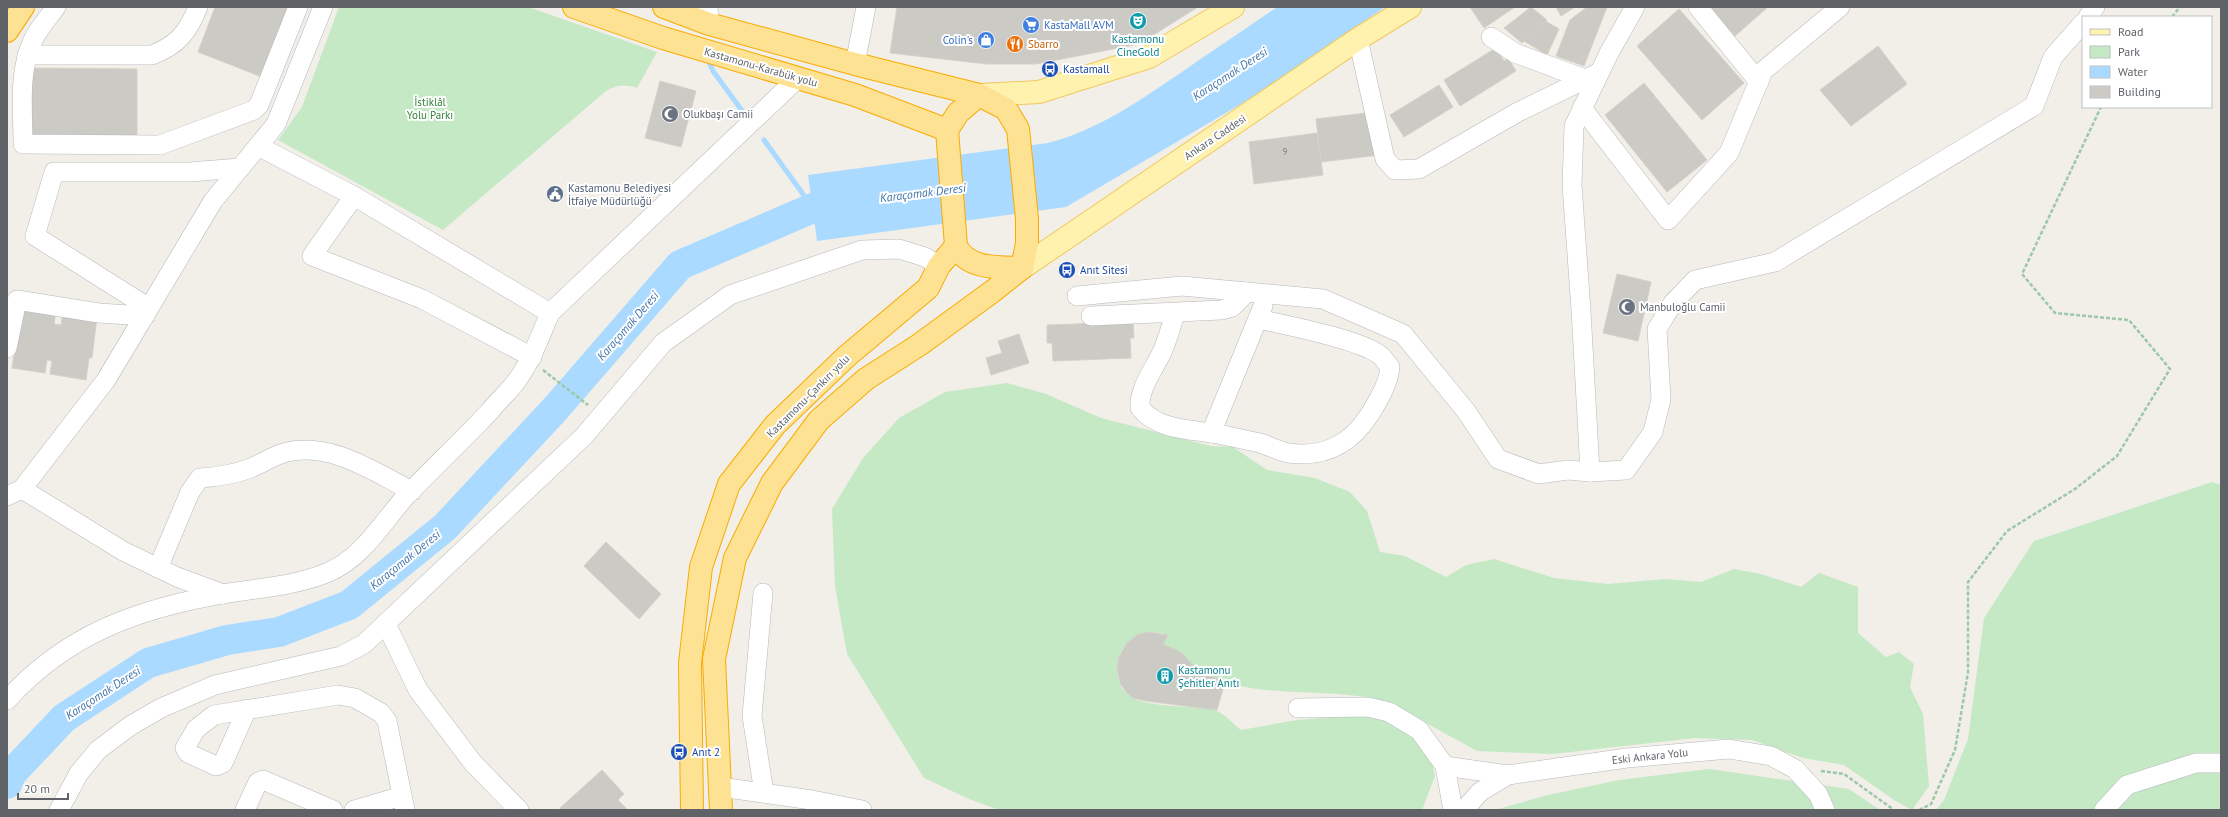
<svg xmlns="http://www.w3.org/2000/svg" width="2228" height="817" font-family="'PT Sans',sans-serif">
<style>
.green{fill:#c5e8c5}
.water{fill:#aadaff}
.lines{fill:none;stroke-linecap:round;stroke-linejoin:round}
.stream{stroke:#aadaff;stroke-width:5}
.river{stroke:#aadaff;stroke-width:30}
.building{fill:#cccac5;stroke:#d6d1c6}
.minor-casing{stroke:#b5b8bc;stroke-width:20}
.major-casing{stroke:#f2c960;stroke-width:24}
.highway-casing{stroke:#f9ab00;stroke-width:24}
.path{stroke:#9cc7a9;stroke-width:2.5;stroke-dasharray:4 2;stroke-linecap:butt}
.minor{stroke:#fff;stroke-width:19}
.major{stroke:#fff2af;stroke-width:22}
.highway{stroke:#fde293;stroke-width:22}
.labels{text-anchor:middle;stroke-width:4;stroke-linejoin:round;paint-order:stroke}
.number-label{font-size:9px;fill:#7a7d7f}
.shop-label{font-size:11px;fill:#366cbe;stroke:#fff;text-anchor:start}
.culture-label{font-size:11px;fill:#0d838f;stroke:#fff}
.food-label{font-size:11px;fill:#c56008;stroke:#fff;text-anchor:start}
.street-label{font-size:11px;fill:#5f6368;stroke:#fff}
.transit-label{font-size:11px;fill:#164399;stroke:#fff;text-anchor:start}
.park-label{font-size:11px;fill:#348238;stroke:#fff}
.worship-label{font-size:11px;fill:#5b616d;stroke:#fff;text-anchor:start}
.service-label{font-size:11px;fill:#4e5e75;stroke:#fff;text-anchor:start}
.water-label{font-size:12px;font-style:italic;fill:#4174aa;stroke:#fff}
</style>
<rect width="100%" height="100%" fill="#f1efe8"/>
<g class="green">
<path d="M 339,7 L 528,7 L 657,52 L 637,88 C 624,84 617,85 606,91 L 443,230 L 278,140 L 302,107 Z"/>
<path d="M 1007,383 L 1046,394 L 1101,418 L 1211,446 L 1233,447 L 1267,470 L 1315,478 L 1350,492 L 1367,511 L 1380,552 L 1405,556 L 1446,577 L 1466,565 L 1494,559 L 1554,578 L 1608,584 L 1666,579 L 1701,582 L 1734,569 L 1761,574 L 1801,587 L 1819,573 L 1858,587 L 1858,633 L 1886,657 L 1899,652 L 1914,664 L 1910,687 L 1923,714 L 1929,786 L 1912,810 L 1894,800 L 1844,765 L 1803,758 L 1752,740 L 1695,738 L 1553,754 L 1477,751 L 1388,702 C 1329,685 1254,702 1197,671 C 1185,664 1174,653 1163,644 L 1167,635 C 1119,619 1101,681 1133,698 C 1149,706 1181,706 1199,708 C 1205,709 1213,708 1217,711 C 1226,715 1233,724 1241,730 L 1297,720 L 1364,715 L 1383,719 L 1412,735 L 1431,759 L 1435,776 L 1422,810 L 999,810 L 969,799 L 924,778 L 847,654 L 835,586 L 832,509 L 863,458 L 899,418 L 945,392 Z"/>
<polygon points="2212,482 2221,485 2221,810 1936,810 1944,800 1968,739 1984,618 2034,541"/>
<polygon points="1709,769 1849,789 1880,810 1495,810 1544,796 1619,780"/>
</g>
<path class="water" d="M 1277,7 L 1385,7 L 1253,97 L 1066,207 L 817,241 L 808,175 L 1048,143 C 1096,131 1139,101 1179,74 C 1212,51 1245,29 1277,7 Z"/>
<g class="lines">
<g class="stream">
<polyline points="709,62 713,71 743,112"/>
<polyline points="764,140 813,208"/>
</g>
<polyline class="river" points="7,784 12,773 64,718 148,663 227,640 279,632 349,605 445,527 556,408 680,265 813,208 853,203"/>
</g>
<g class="building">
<polygon points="215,7 289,7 262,77 198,52"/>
<polygon points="897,7 1198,7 1139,44 1036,64 987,64 890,53"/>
<polygon points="1470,7 1515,7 1484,28"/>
<polygon points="1531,7 1547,20 1522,43 1504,28"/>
<polygon points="1556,7 1575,7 1561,16"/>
<polygon points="1587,7 1607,7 1584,66 1556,56 1570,20"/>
<polygon points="1710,7 1768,7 1735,36"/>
<polygon points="1679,9 1744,83 1702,120 1637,46"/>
<polygon points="1545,21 1559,29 1547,55 1524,41"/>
<polygon points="1878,46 1907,84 1851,126 1820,90"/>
<polygon points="1496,48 1504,61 1508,58 1516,71 1460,106 1444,80"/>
<polygon points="31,68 137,69 137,137 31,137"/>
<polygon points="660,81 696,91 681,147 645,138"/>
<polygon points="1644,83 1707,160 1667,192 1605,115"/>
<polygon points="1439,85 1453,107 1404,137 1390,115"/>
<polygon points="1374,112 1379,155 1321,162 1316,119"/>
<polygon points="1317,133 1323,175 1254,184 1249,142"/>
<polygon points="1617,274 1651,282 1638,341 1603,333"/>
<polygon points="22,305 56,310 54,324 61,325 63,312 97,317 92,358 89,358 86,380 50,374 52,361 47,360 45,373 12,368"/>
<polygon points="1133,322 1134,338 1130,338 1131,358 1053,361 1052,343 1047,343 1047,325"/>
<polygon points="1019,334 1029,363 991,375 986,358 1002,353 998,341"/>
<polygon points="606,542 661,594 639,619 584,566"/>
<polygon points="1147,632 1168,635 1163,644 1182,653 1197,670 1225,682 1217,710 1146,701 1133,698 1126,692 1120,683 1117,670 1119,657 1126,644 1137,635"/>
<polygon points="602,770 624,794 618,800 628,810 561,810 560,808"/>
</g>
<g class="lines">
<g class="minor-casing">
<g id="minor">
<path d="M 56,7 C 48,18 39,28 33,40 C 18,72 23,110 23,144 L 160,145 L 254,110 L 259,105 L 298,7"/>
<polyline points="708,7 709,24"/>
<polyline points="1698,7 1759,82"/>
<polyline points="2088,17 2095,7"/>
<polyline points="1491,37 1515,53 1585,79"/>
<polyline points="1358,39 1385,159 1395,170 1419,169 1518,112 1600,72"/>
<path d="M 27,55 L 152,55 C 178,45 188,32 198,7"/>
<polyline points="855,64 866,7"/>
<polyline points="1582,108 1668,220 1729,153 1763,71 1840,7"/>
<polyline points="258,146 354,196 550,313 798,78"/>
<polyline points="354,196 312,256 422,299 532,357"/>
<polyline points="1077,296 1182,286 1323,299 1403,334 1466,411 1498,459 1539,474 1568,470 1590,472 1581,310 1572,185 1574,126 1609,53 1635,7"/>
<polyline points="149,308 35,236 54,172 190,172 239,168"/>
<path d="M 1175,313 C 1171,327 1167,342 1161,354 C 1153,371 1139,388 1140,408 C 1159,431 1191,429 1218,434 C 1232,437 1246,440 1260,443 C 1269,446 1279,451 1288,453 C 1325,458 1351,444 1370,414 C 1379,399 1388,385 1390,367 C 1387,364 1385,360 1382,357 C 1365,340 1285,325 1258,319"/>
<polyline points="1091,316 1221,310 1232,307 1247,292"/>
<polyline points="7,348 17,300 99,313 145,316"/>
<polyline points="1211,433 1263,306"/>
<polyline points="1590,472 1626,470 1653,432 1661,399 1657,329 1673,303 1695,280 1775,262 2034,106 2053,57 2083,23"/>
<polyline points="22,489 123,551 177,577 223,594"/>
<polyline points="7,496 22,489 106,380 213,201 276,124 323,7"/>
<path d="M 158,568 L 190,492 L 200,478 C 217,477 235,474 251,468 C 263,463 274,455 287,452 C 332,442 374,472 412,491"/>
<polyline points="763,593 752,716 764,793"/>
<polyline points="386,624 418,690 473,763 519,810"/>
<path d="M 7,700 C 67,634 137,609 223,594 C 258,588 296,586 329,572 C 363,557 382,523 406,496 C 434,467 463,440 490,411 C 498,401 508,392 516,382 C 531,361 540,337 550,313"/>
<polyline points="1298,708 1368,707 1389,712 1419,730 1445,766 1453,810"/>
<polyline points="247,709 223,763 216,766 188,753 185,748 196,729 214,715 338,695 355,698 381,713 387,721 405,810"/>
<polyline points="1445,766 1508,775"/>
<polyline points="720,787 812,800 862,810"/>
<polyline points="59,810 79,773 98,750 130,726 161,708 215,685 341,656 364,644 584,436 663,343 730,295 862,250 899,249 925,257 939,266"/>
<polyline points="245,810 258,782 263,780 333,810"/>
<polyline points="354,810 402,796"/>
<polyline points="1464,810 1480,792 1508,775 1627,758 1729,749 1771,756 1795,769 1818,794 1825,810"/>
<polyline points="2104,810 2127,785 2196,763 2221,763"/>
</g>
</g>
<g class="major-casing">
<g id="major">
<polyline points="979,95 1039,92 1149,57 1233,7"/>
<polyline points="1022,268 1358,39 1410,7"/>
</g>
</g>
<g class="highway-casing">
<g id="highway">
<polyline points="574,7 663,38 855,95 947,130"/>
<polyline points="664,7 709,24 855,64 979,95 1006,109 1018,129 1027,219 1027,243 1022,268"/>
<polyline points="7,31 23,7"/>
<path d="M 947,130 L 956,246 C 968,270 999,267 1022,268"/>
<polyline points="947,130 958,113 979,95"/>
<polyline points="692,810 690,663 701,567 729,484 775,425 847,356 928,288 939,266 956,246"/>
<polyline points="721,810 714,659 735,558 772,483 819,420 866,379 919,345 993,291 1022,268"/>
</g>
</g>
<g class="path">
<polyline points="2172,17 2180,7"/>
<polyline points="543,370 588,405"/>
<polyline points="1821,771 1844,774 1894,810"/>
<polyline points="1919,810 1931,804 1955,750 1968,672 1968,582 2007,531 2075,489 2117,456 2170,369 2129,320 2055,313 2022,274 2101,107"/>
</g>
<use href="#minor" class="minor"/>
<use href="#major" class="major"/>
<use href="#highway" class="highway"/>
</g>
<defs>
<g id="theatre-disc" transform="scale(0.9)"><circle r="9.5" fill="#0f9aa8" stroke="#fff"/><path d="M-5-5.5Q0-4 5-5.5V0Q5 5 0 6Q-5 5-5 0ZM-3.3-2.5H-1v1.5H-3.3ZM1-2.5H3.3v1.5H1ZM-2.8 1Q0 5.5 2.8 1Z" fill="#fff"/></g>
<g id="supermarket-disc" transform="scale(0.9)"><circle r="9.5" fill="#3f7fe0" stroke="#fff"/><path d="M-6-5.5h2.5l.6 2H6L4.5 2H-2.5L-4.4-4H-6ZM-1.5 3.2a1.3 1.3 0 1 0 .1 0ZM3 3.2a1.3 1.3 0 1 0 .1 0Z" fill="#fff"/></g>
<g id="shop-disc" transform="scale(0.9)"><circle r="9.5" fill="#3f7fe0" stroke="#fff"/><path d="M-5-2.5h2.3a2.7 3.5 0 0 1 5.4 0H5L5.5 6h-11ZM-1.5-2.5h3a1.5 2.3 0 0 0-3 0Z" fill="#fff"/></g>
<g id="restaurant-disc" transform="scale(0.9)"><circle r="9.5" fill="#e8710a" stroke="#fff"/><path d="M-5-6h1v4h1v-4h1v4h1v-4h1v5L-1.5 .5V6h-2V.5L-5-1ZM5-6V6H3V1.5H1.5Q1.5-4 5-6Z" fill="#fff"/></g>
<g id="bus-disc" transform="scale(0.9)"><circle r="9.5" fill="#1a4fb4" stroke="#fff"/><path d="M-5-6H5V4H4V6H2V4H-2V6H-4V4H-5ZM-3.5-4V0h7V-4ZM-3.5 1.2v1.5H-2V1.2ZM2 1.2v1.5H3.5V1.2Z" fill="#fff"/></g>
<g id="mosque-disc" transform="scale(0.9)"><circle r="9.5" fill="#6b7280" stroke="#fff"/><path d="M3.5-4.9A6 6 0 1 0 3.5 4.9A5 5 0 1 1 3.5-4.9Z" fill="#fff"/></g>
<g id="civic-disc" transform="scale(0.9)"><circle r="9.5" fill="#5c6f8a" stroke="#fff"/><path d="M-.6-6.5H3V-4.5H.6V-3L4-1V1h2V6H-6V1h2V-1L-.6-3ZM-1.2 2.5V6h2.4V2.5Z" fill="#fff"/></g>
<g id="building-disc" transform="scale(0.9)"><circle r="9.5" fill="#0f9aa8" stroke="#fff"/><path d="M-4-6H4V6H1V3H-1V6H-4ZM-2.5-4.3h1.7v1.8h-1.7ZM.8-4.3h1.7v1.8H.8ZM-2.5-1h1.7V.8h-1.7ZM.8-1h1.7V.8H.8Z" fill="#fff"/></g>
</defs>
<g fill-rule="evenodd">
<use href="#theatre-disc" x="1138" y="21"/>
<use href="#supermarket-disc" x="1031" y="25"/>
<use href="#shop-disc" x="986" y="40"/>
<use href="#restaurant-disc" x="1015" y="44"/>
<use href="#bus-disc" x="1050" y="69"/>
<use href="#mosque-disc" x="670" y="114"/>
<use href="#civic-disc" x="555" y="194"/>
<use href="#bus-disc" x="1067" y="270"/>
<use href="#mosque-disc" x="1627" y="307"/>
<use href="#building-disc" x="1165" y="676"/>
<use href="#bus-disc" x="679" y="752"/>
</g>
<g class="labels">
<g class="number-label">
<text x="1285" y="155">9</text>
</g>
<g class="shop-label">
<text x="1044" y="29">KastaMall AVM</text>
<text x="973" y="44" text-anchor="end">Colin's</text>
</g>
<g class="culture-label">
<text x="1138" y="43">Kastamonu<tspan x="1138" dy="13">CineGold</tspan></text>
<text x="1178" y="674" text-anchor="start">Kastamonu<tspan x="1178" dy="13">Şehitler Anıtı</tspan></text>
</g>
<g class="food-label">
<text x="1028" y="48">Sbarro</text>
</g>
<g class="street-label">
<text transform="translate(761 67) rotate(16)" y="4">Kastamonu-Karabük yolu</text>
<text transform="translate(1215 137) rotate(-34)" y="4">Ankara Caddesi</text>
<text transform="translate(808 396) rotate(-45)" y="4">Kastamonu-Çankırı yolu</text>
<text transform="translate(1650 756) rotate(-6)" y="4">Eski Ankara Yolu</text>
</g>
<g class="transit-label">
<text x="1063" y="73">Kastamall</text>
<text x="1080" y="274">Anıt Sitesi</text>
<text x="692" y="756">Anıt 2</text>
</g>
<g class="park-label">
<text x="430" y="106">İstiklâl<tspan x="430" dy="13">Yolu Parkı</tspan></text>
</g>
<g class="worship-label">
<text x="683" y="118">Olukbaşı Camii</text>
<text x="1640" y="311">Manbuloğlu Camii</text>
</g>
<g class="service-label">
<text x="568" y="192">Kastamonu Belediyesi<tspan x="568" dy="13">İtfaiye Müdürlüğü</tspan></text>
</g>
<g class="water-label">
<text transform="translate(1230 74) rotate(-33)" y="4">Karaçomak Deresi</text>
<text transform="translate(923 193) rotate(-7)" y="4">Karaçomak Deresi</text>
<text transform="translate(628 326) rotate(-49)" y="4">Karaçomak Deresi</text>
<text transform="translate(405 560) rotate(-39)" y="4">Karaçomak Deresi</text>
<text transform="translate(103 693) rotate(-33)" y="4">Karaçomak Deresi</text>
</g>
</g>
<rect width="2228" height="817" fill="none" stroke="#5f6368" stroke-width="16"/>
<rect x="2082" y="16" width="130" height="92" fill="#ffffff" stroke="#bfc1c3"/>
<rect x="2090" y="29" width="20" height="6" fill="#fff2af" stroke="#bfc1c3"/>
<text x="2118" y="36" font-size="12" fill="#5f6368">Road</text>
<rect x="2090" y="46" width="20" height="12" fill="#c5e8c5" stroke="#bfc1c3"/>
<text x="2118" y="56" font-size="12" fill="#5f6368">Park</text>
<rect x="2090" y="66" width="20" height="12" fill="#aadaff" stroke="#bfc1c3"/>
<text x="2118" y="76" font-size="12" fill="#5f6368">Water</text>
<rect x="2090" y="86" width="20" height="12" fill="#cccac5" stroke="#bfc1c3"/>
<text x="2118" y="96" font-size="12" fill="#5f6368">Building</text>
<path d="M18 793v6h50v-6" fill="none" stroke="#5f6368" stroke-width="2"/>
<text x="24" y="793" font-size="12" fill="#5f6368" stroke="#ffffff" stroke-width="3" paint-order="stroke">20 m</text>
</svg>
